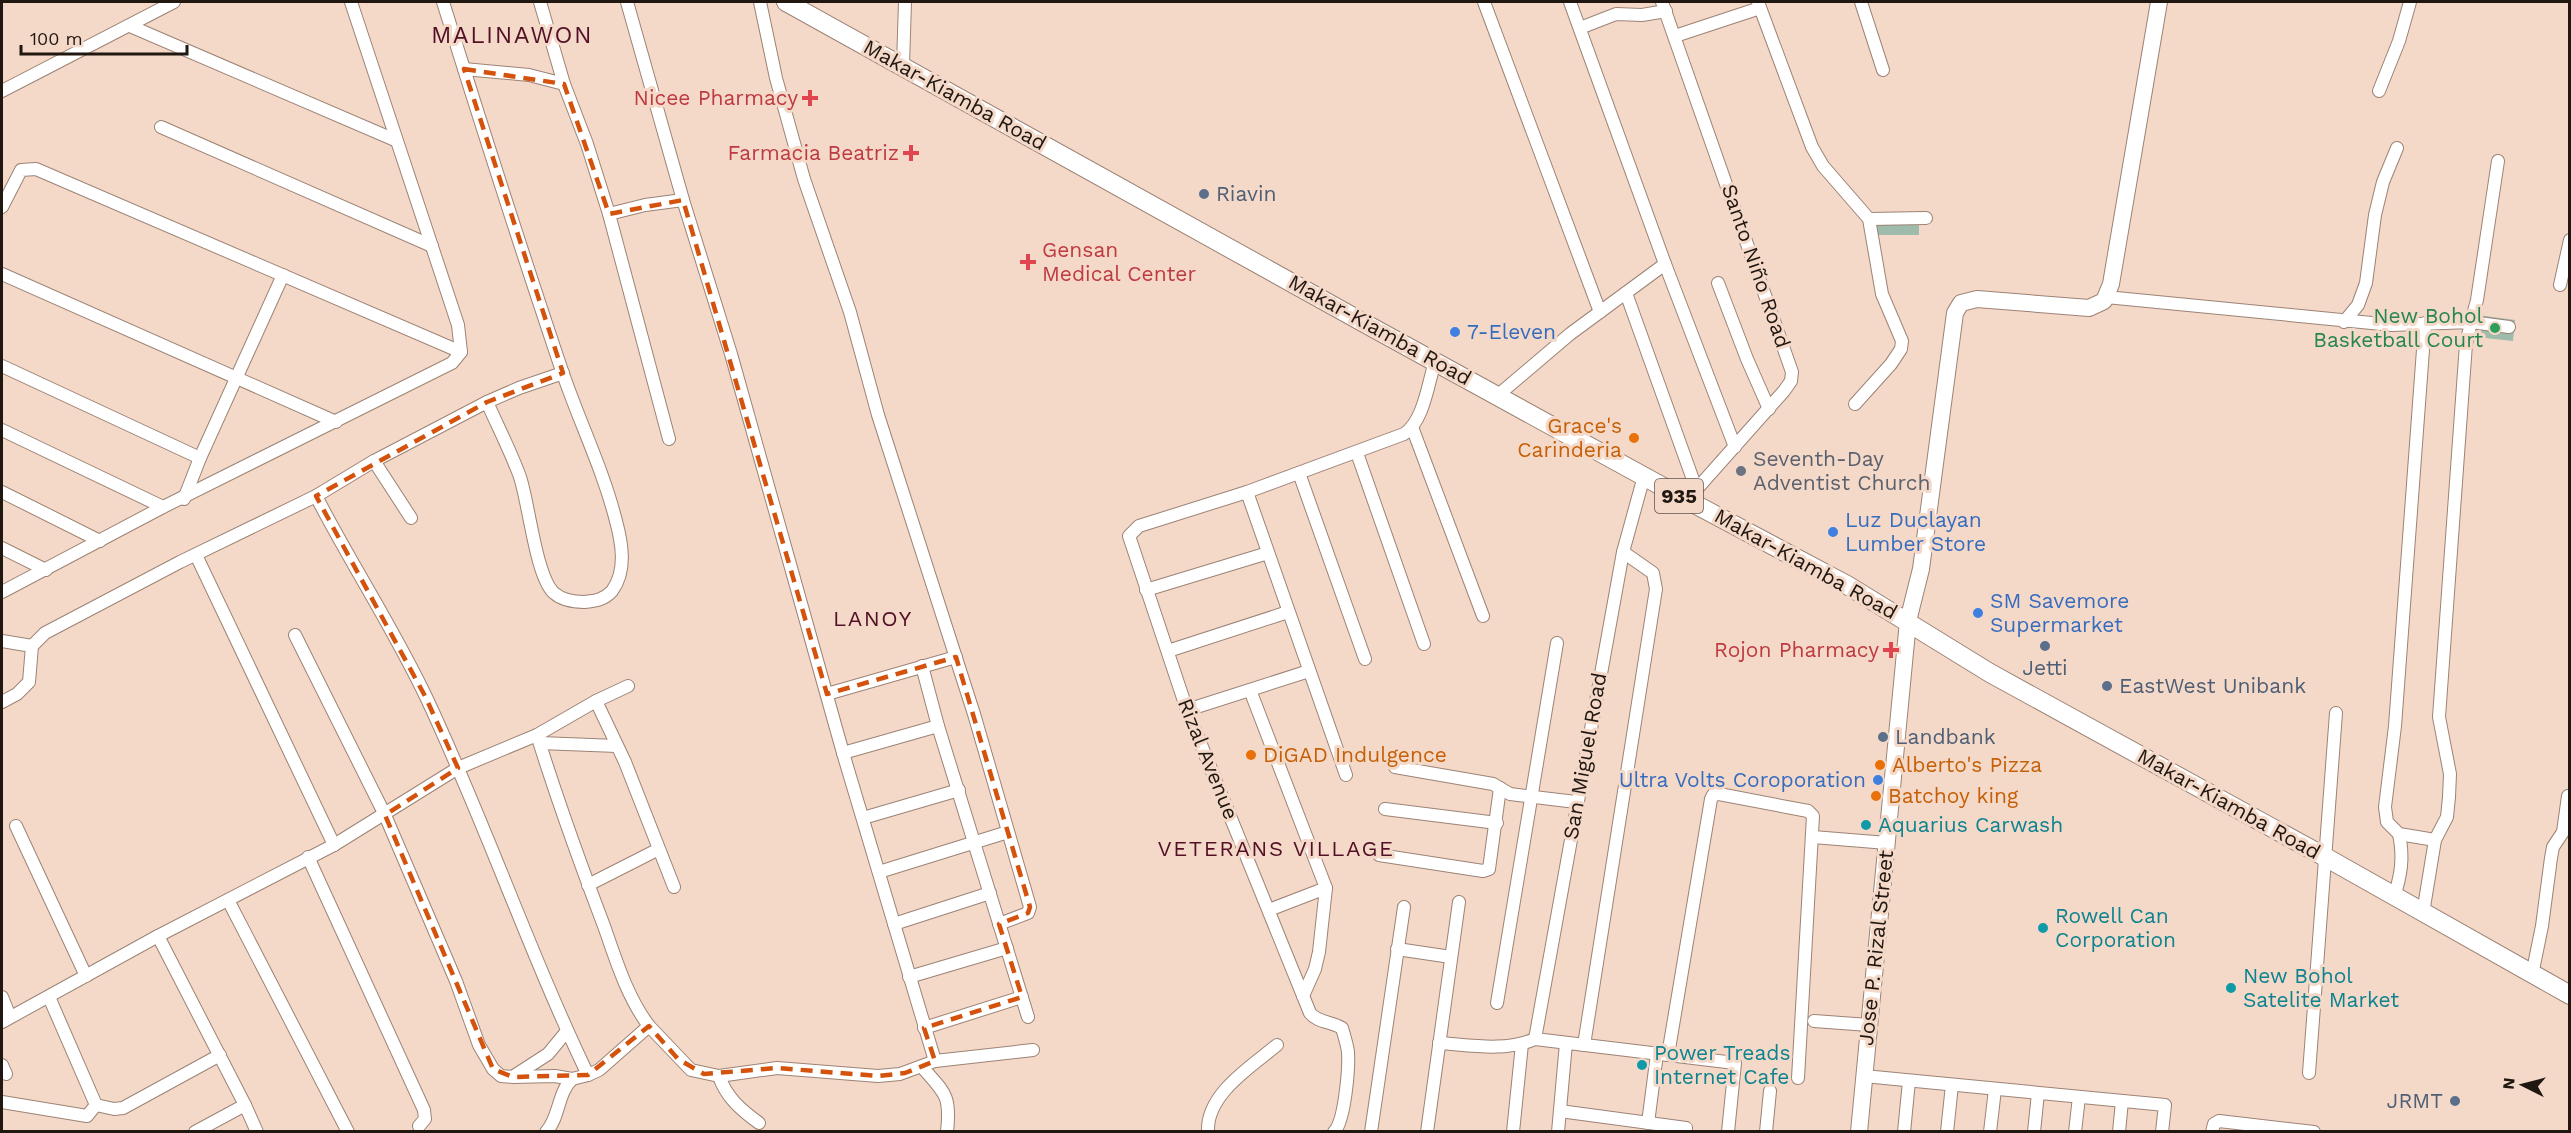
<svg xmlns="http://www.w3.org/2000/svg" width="2571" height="1133" font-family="'Work Sans',sans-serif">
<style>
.green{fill:#9ebbac}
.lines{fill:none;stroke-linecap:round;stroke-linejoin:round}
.street-casing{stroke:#9c8375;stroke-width:14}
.secondary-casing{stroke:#9c8375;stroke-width:18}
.primary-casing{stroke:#9c8375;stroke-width:20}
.street{stroke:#fff;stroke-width:12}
.secondary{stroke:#fff;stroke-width:16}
.primary{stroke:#fff;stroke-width:18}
.marked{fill:none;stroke:#d4520c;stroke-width:4.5;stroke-dasharray:12 8;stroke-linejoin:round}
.health-dot{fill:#e0444e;stroke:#f4d9c9;stroke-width:2}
.service-dot{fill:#5c6f8a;stroke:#f4d9c9;stroke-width:2}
.leisure-dot{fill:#2e9e5b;stroke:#f4d9c9;stroke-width:2}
.shop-dot{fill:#3f7fe0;stroke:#f4d9c9;stroke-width:2}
.food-dot{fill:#e8710a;stroke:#f4d9c9;stroke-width:2}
.worship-dot{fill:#6b7280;stroke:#f4d9c9;stroke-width:2}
.culture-dot{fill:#0f9aa8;stroke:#f4d9c9;stroke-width:2}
.labels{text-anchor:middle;stroke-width:6;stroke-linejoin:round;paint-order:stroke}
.shield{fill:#f4d9c9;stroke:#605148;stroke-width:1.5}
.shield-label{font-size:20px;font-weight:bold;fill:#201711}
.street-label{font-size:21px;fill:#201711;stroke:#f4d9c9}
.health-label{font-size:21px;fill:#be3a42;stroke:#f4d9c9;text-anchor:end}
.service-label{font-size:21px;fill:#4e5e75;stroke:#f4d9c9;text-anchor:start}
.leisure-label{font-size:21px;fill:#27864d;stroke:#f4d9c9;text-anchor:end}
.shop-label{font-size:21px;fill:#366cbe;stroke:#f4d9c9;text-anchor:start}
.food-label{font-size:21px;fill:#c56008;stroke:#f4d9c9;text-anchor:start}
.worship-label{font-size:21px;fill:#5b616d;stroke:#f4d9c9;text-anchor:start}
.culture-label{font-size:21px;fill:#0d838f;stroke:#f4d9c9;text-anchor:start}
.neighbourhood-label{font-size:22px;letter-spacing:1.5px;fill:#530f26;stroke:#f4d9c9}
.quarter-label{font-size:24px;letter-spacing:1.5px;fill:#530f26;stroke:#f4d9c9}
</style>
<rect width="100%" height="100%" fill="#f4d9c9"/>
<g class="green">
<rect x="1876" y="217" width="43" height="18"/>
<polygon points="2478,315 2515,320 2513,341 2476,337"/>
</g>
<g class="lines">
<g class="street-casing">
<g id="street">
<path d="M 443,2 C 481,124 520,246 561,368 C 578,419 603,469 616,521 C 622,543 627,571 612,591 C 604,600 595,601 584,602 C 574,602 562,600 554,593 C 536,577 529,504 520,477 C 511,452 498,427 487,402"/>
<polyline points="540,2 564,84 587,144 609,214"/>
<polyline points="627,2 683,200 731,354 843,753 935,1061"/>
<polyline points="760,2 776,78 804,179 850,312 878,415 974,714 1030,907 1028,913 999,924"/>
<polyline points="1484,2 1600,312"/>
<polyline points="1662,2 1792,372 1791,381 1784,391 1687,500"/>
<polyline points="1758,2 1812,147 1823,166 1869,219 1882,294 1902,341 1901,349 1891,364 1855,404"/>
<polyline points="1861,2 1883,70"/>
<polyline points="130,26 395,140"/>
<polyline points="1580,28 1616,14 1642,15 1666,11"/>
<polyline points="1675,36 1760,8"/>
<polyline points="903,65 905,2"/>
<polyline points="464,69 529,75 564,84"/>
<polyline points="2,91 174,2"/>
<polyline points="2379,91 2399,41 2410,2"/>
<polyline points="161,127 432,246"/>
<polyline points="2498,161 2477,300 2471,322 2509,327"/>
<polyline points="2,207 21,170 36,169 461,352"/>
<polyline points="1869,219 1926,218"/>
<polyline points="1665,264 1735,447"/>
<polyline points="2,274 336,422"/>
<polyline points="1718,283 1747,359 1769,409"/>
<polyline points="2560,285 2570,240"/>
<polyline points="1626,293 1696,488"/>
<polyline points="2106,297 2392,325 2471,322 2466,344 2439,717 2450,774 2449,797 2447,817 2435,840 2423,913"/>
<polyline points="2344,322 2358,305 2366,283 2375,215 2383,182 2397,148"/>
<polyline points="2425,323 2395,726 2385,807 2387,822 2399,834 2435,840"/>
<polyline points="2,366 200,458"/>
<polyline points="1497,396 1570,334 1665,264 1570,2"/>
<polyline points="1412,427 1483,616"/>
<polyline points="2,430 163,507"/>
<polyline points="669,439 609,214 645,205 683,200"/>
<polyline points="1357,453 1424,644"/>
<polyline points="374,461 411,518"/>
<polyline points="1299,473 1365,659"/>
<polyline points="2,492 100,541"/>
<polyline points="1247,492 1346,775"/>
<path d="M 316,496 C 351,564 394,629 427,699 C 485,822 529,952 588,1075"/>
<polyline points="184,499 200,458 283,275"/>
<polyline points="2,548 46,570"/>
<polyline points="196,555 334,845"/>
<polyline points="1146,590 1268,553"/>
<polyline points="2,592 163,507 452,363 461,352 458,325 351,2"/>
<polyline points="295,635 385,815 456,981 479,1045 493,1069 501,1076 513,1077 555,1076 572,1079 588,1075 599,1070 649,1026 691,1070 719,1076 777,1068 878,1076 900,1074 935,1061 1033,1050"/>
<polyline points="2,641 32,646"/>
<polyline points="1168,651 1288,612"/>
<polyline points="922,666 938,726 1028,1017"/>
<polyline points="1250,690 1326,888 1319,952 1315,969 1303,996"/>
<polyline points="827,694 956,657"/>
<polyline points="596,701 625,762 674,887"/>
<polyline points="2,702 17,694 29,682 32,646 45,633 180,562 316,496 374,461 487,402 519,388 563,373"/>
<polyline points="1187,710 1309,671"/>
<path d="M 537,735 C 557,799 580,863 604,926 C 616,960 627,997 649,1026"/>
<polyline points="540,743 617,746"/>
<polyline points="843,753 938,726"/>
<polyline points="1395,767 1493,784 1510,794 1576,802"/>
<polyline points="1385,809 1497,823"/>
<polyline points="863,818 959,790"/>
<polyline points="16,826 86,976"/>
<polyline points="1813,837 1887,843"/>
<polyline points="1379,855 1483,871 1489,869 1500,788"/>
<polyline points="308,857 424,1110 425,1119 419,1126"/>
<polyline points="879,872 1008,832"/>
<polyline points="588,885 657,850"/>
<path d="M 2394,897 C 2401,875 2404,858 2399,834"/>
<polyline points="228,900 348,1132"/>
<polyline points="1269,910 1326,888"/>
<polyline points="894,924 990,893"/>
<polyline points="158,936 245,1105 195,1132"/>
<polyline points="1397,949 1451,957"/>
<polyline points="2532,975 2542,926 2551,858 2553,847 2563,832 2568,796"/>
<polyline points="909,977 1007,948"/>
<polyline points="2,997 10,1017"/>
<polyline points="49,997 96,1105 114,1109 123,1108 220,1055"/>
<polyline points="1497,1003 1557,643"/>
<polyline points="1814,1021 1869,1025"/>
<polyline points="2,1022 158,936 334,845 458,768 537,735 596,701 628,686"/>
<polyline points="924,1028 1022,997"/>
<polyline points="1535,1039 1623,552 1644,476"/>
<path d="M 1439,1043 C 1470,1045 1505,1052 1535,1039 L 1735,1063 L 1728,1132"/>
<polyline points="1584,1045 1656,589 1653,573 1623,552"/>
<polyline points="1668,1055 1711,799 1713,795 1719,794 1808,811 1813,816 1798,1078"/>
<polyline points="2,1065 6,1074"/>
<path d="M 922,1067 C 945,1093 951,1095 947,1132"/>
<polyline points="2309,1073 2336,713"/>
<polyline points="514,1076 548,1054 567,1031"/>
<path d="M 719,1076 C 726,1097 741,1110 759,1123"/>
<polyline points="1864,1076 2165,1105 2162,1132"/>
<polyline points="2,1102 87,1116 96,1105"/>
<polyline points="245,1105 257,1132"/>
<polyline points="1560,1111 1686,1128 1686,1132"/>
<polyline points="1648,1123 1657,1054"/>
<path d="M 546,1132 C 560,1117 557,1094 572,1079"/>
<path d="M 1208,1132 C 1206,1094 1251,1067 1277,1045"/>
<path d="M 1334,1132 C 1345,1121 1349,1068 1348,1052 C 1347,1044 1344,1035 1342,1028 C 1331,1021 1318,1023 1310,1013 L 1187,710 L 1129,536 L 1139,526 L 1247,492 L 1404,434 C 1424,421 1428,383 1435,362"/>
<polyline points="1371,1132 1404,907"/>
<polyline points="1427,1132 1459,902"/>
<polyline points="1513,1132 1522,1044"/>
<polyline points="1558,1132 1566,1043"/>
<polyline points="1766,1132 1770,1091"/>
<polyline points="1904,1132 1909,1081"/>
<polyline points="1947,1132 1952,1085"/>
<polyline points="1990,1132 1995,1089"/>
<polyline points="2034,1132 2038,1093"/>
<polyline points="2075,1132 2079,1097"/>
<polyline points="2119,1132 2122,1101"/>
<polyline points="2212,1132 2214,1124 2219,1121 2314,1132"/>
</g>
</g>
<g class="secondary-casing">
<polyline id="secondary" points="1859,1132 1908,621 1921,569 1955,313 1961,303 1977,299 2089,308 2104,301 2111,284 2159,2"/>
</g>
<g class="primary-casing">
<polyline id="primary" points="786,2 1375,329 1687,500 1847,585 1990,673 2327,858 2570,995"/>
</g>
<use href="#street" class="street"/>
<use href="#secondary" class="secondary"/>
<use href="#primary" class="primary"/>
</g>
<path class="marked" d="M 464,69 L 564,84 L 609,214 L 683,200 L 827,694 L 956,657 L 1030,907 L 1028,913 L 999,924 L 1022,997 L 924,1028 L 935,1061 L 905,1073 L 878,1076 L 777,1068 L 704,1074 L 678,1059 L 649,1026 L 588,1075 L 513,1077 L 493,1069 L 385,815 L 458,768 L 425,696 L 316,496 L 487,402 L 563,373 Z"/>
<g class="health-dot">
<path d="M807 89h6v6h6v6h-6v6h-6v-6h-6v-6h6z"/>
<path d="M908 144h6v6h6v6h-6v6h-6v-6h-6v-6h6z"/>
<path d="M1025 253h6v6h6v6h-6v6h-6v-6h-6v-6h6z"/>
<path d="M1888 641h6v6h6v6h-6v6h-6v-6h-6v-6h6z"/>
</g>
<g class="service-dot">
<circle cx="1204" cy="194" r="6"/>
<circle cx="2045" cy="646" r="6"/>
<circle cx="2107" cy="686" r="6"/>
<circle cx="1883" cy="737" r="6"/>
<circle cx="2455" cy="1101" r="6"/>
</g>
<circle class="leisure-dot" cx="2495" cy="328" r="6"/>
<g class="shop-dot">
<circle cx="1455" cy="332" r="6"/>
<circle cx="1833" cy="532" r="6"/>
<circle cx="1978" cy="613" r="6"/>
<circle cx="1878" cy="780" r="6"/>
</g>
<g class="food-dot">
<circle cx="1634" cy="438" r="6"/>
<circle cx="1251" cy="755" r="6"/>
<circle cx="1880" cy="765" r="6"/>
<circle cx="1876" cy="796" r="6"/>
</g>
<circle class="worship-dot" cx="1741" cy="471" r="6"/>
<g class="culture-dot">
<circle cx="1866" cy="825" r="6"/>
<circle cx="2043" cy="928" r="6"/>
<circle cx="2231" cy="988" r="6"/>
<circle cx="1642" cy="1065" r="6"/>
</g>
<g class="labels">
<rect class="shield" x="1655" y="479" width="48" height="34" rx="4.5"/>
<g class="shield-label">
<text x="1679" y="503">935</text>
</g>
<g class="street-label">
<text transform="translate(955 95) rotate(29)" y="7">Makar-Kiamba Road</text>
<text transform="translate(1756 266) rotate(71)" y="7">Santo Niño Road</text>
<text transform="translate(1380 330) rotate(29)" y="7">Makar-Kiamba Road</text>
<text transform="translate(1806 564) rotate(29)" y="7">Makar-Kiamba Road</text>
<text transform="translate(1585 756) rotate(-80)" y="7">San Miguel Road</text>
<text transform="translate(1208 759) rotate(68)" y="7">Rizal Avenue</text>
<text transform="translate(2229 804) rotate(29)" y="7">Makar-Kiamba Road</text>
<text transform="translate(1876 948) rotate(-84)" y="7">Jose P. Rizal Street</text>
</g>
<g class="health-label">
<text x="798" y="105">Nicee Pharmacy</text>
<text x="899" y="160">Farmacia Beatriz</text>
<text x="1042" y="257" text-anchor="start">Gensan<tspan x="1042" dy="24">Medical Center</tspan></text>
<text x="1879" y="657">Rojon Pharmacy</text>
</g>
<g class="service-label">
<text x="1216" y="201">Riavin</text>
<text x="2045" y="675" text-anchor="middle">Jetti</text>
<text x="2119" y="693">EastWest Unibank</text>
<text x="1895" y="744">Landbank</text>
<text x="2443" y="1108" text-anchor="end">JRMT</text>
</g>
<g class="leisure-label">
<text x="2483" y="323">New Bohol<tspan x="2483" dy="24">Basketball Court</tspan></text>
</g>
<g class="shop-label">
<text x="1467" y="339">7-Eleven</text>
<text x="1845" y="527">Luz Duclayan<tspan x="1845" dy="24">Lumber Store</tspan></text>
<text x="1990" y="608">SM Savemore<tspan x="1990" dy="24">Supermarket</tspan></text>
<text x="1866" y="787" text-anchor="end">Ultra Volts Coroporation</text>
</g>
<g class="food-label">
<text x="1622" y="433" text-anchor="end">Grace's<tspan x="1622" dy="24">Carinderia</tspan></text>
<text x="1263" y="762">DiGAD Indulgence</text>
<text x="1892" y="772">Alberto's Pizza</text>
<text x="1888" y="803">Batchoy king</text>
</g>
<g class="worship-label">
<text x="1753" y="466">Seventh-Day<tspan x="1753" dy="24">Adventist Church</tspan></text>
</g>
<g class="culture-label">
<text x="1878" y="832">Aquarius Carwash</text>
<text x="2055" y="923">Rowell Can<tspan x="2055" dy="24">Corporation</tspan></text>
<text x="2243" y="983">New Bohol<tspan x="2243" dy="24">Satelite Market</tspan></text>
<text x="1654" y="1060">Power Treads<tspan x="1654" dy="24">Internet Cafe</tspan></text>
</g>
<g class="neighbourhood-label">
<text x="873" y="626">LANOY</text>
<text x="1276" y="856">VETERANS VILLAGE</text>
</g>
<g class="quarter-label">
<text x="512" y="43">MALINAWON</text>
</g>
</g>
<rect width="2571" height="1133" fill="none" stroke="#201711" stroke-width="6"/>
<g transform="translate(2523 1085) rotate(276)" stroke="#f4d9c9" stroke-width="4.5" paint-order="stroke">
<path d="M0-4.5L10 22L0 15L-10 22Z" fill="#201711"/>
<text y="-9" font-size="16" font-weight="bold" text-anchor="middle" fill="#201711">N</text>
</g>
<path d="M21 45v9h166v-9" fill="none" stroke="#201711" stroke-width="3"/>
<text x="30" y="45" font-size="18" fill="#201711" stroke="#f4d9c9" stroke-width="4.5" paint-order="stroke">100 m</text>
</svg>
